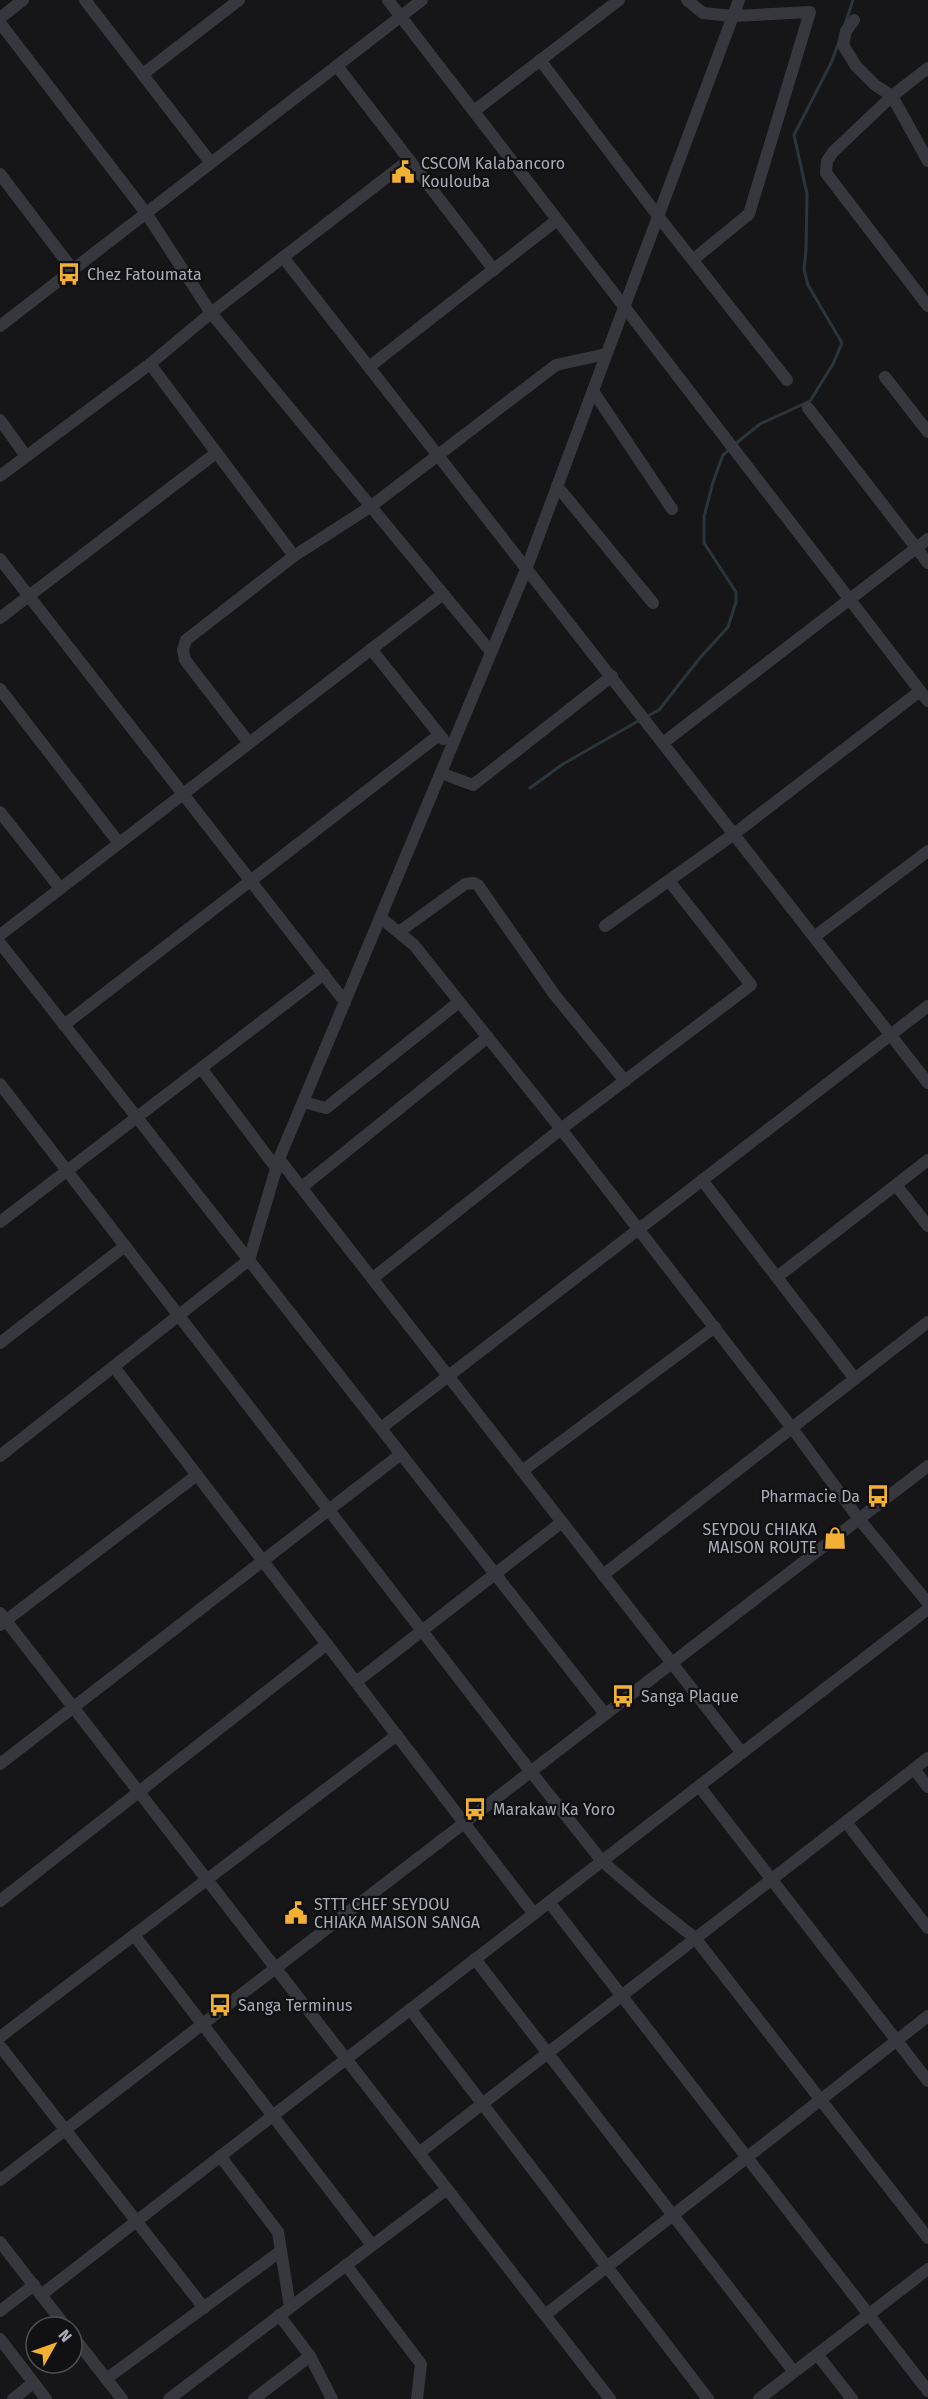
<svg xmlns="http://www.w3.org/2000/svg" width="928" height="2399" font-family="'Fira Sans',sans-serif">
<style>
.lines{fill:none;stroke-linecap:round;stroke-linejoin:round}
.stream{stroke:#2c353c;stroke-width:3}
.street{stroke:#37383d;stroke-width:12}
.labels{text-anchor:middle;stroke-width:4.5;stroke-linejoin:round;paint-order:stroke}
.poi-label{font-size:16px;fill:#a8adb8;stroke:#111113;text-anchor:start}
</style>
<rect width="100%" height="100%" fill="#161618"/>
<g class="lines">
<g class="stream">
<polyline points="845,24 853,0"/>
<polyline points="735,444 760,424 810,401 833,364 842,343 808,285 804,269 806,250 807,194 794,135 831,63 839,42"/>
<polyline points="646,717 659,710 699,659 728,627 736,602 736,592 704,543 704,517 713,482 723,455 730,449"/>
<polyline points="530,788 563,764 640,720"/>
</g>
<g class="street">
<polyline points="85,0 211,163"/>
<polyline points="388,0 928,701"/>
<polyline points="687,0 703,13 733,16 810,12 749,214 694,259"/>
<polyline points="0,18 23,0"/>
<polyline points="854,20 846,31 843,45 856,66 875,85 892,96 928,161"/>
<polyline points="0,23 146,213 211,313 491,652"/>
<polyline points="540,60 658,216 787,380"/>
<polyline points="337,66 494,270"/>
<polyline points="928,68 892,96 833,152 827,161 826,173 928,306"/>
<polyline points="143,74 239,0"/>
<polyline points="474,111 619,0"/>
<polyline points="0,174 73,270"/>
<polyline points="283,257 928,1083"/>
<polyline points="0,326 422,0"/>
<polyline points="150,364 294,556"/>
<polyline points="369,367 557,220"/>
<polyline points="885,377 928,432"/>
<polyline points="593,391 672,509"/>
<polyline points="808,408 928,563"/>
<polyline points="0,420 26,456"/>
<polyline points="0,476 150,364 211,313 409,160"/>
<polyline points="557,486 653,603"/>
<polyline points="0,559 345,1002"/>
<polyline points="0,618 216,453"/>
<polyline points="371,649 443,739"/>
<polyline points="0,689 119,843"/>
<polyline points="249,743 185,660 183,650 186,640 294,556 370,507 556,365 606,354"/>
<polyline points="663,743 928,539"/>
<polyline points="441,773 473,785 612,676"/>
<polyline points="0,812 60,888"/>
<polyline points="381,918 414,945 561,1129 792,1428 859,1519 928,1603"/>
<polyline points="605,926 734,834 920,691"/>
<polyline points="399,932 465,884 474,883 478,885 554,994 625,1081"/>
<polyline points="0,935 443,594"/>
<polyline points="814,937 928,851"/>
<polyline points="0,943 605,1714"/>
<polyline points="64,1025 439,735"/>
<polyline points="201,1068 277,1169"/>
<polyline points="0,1084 531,1772 602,1861 653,1905 695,1938 928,2238"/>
<polyline points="303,1102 326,1108 459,1002"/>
<polyline points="279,1159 742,1753"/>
<polyline points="702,1180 855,1379"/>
<polyline points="896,1185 928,1226"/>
<polyline points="302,1187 488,1037"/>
<polyline points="0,1222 324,974"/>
<polyline points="777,1277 928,1160"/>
<polyline points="373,1278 561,1129 751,985 669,881"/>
<polyline points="0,1343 125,1246"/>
<polyline points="114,1367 534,1914"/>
<polyline points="381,1428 928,1006"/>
<polyline points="0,1456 249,1260 279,1159 527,567 739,0"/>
<polyline points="522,1471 715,1327"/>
<polyline points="603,1575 928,1322"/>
<polyline points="0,1613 610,2399"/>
<polyline points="0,1625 197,1475"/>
<polyline points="356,1682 562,1522"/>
<polyline points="0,1764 401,1454"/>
<polyline points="914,1769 928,1787"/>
<polyline points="699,1786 928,2081"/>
<polyline points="846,1822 928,1928"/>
<polyline points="0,1901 327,1644"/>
<polyline points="549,1902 928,2391"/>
<polyline points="134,1935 372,2245"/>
<polyline points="475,1959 794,2372"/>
<polyline points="410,2009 708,2399"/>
<polyline points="0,2037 397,1735"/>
<polyline points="0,2046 204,2308"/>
<polyline points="419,2153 928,1758"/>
<polyline points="220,2156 278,2232 290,2307"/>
<polyline points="0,2180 928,1466"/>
<polyline points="0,2242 66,2327"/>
<polyline points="346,2265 421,2364 417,2399"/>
<polyline points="41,2295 928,1609"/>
<polyline points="0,2311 34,2285"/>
<polyline points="279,2315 310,2356 332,2399"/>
<polyline points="545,2315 928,2016"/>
<polyline points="72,2335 122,2399"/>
<polyline points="0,2339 46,2399"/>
<polyline points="817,2354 852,2399"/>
<polyline points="106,2379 281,2251"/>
<polyline points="13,2399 33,2383"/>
<polyline points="169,2399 447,2189"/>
<polyline points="254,2399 310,2356"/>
<polyline points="759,2399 928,2269"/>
</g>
</g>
<defs>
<g id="civic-bare" transform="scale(1.8)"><path d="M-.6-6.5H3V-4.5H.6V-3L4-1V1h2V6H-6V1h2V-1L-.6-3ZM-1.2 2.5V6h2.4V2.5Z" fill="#f2b134" stroke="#111113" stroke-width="2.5" paint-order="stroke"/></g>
<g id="bus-bare" transform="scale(1.8)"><path d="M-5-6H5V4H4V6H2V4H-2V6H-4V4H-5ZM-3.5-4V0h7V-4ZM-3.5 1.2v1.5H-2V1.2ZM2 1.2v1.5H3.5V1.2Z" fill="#f2b134" stroke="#111113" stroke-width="2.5" paint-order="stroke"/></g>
<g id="shop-bare" transform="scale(1.8)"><path d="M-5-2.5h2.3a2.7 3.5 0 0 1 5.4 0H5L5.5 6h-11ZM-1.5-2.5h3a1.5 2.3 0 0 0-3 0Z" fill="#f2b134" stroke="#111113" stroke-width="2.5" paint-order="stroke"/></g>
</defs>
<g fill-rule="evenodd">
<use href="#civic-bare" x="403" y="172"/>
<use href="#bus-bare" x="69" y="274"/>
<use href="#bus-bare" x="878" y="1496"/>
<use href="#shop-bare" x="835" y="1538"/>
<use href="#bus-bare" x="623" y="1696"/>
<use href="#bus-bare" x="475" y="1809"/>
<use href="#civic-bare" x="296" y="1913"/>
<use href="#bus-bare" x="220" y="2005"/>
</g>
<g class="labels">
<g class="poi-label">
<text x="421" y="169">CSCOM Kalabancoro<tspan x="421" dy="18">Koulouba</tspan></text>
<text x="87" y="280">Chez Fatoumata</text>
<text x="860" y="1502" text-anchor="end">Pharmacie Da</text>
<text x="817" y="1535" text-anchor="end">SEYDOU CHIAKA<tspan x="817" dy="18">MAISON ROUTE</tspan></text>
<text x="641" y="1702">Sanga Plaque</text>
<text x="493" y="1815">Marakaw Ka Yoro</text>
<text x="314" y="1910">STTT CHEF SEYDOU<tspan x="314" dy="18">CHIAKA MAISON SANGA</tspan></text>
<text x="238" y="2011">Sanga Terminus</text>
</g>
</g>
<g transform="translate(54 2345) rotate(50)"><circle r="28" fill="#111113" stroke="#4d4f55" stroke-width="1.5"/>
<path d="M0-4.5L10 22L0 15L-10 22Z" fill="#f2b134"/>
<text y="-9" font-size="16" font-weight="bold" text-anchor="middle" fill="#a8adb8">N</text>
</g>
</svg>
